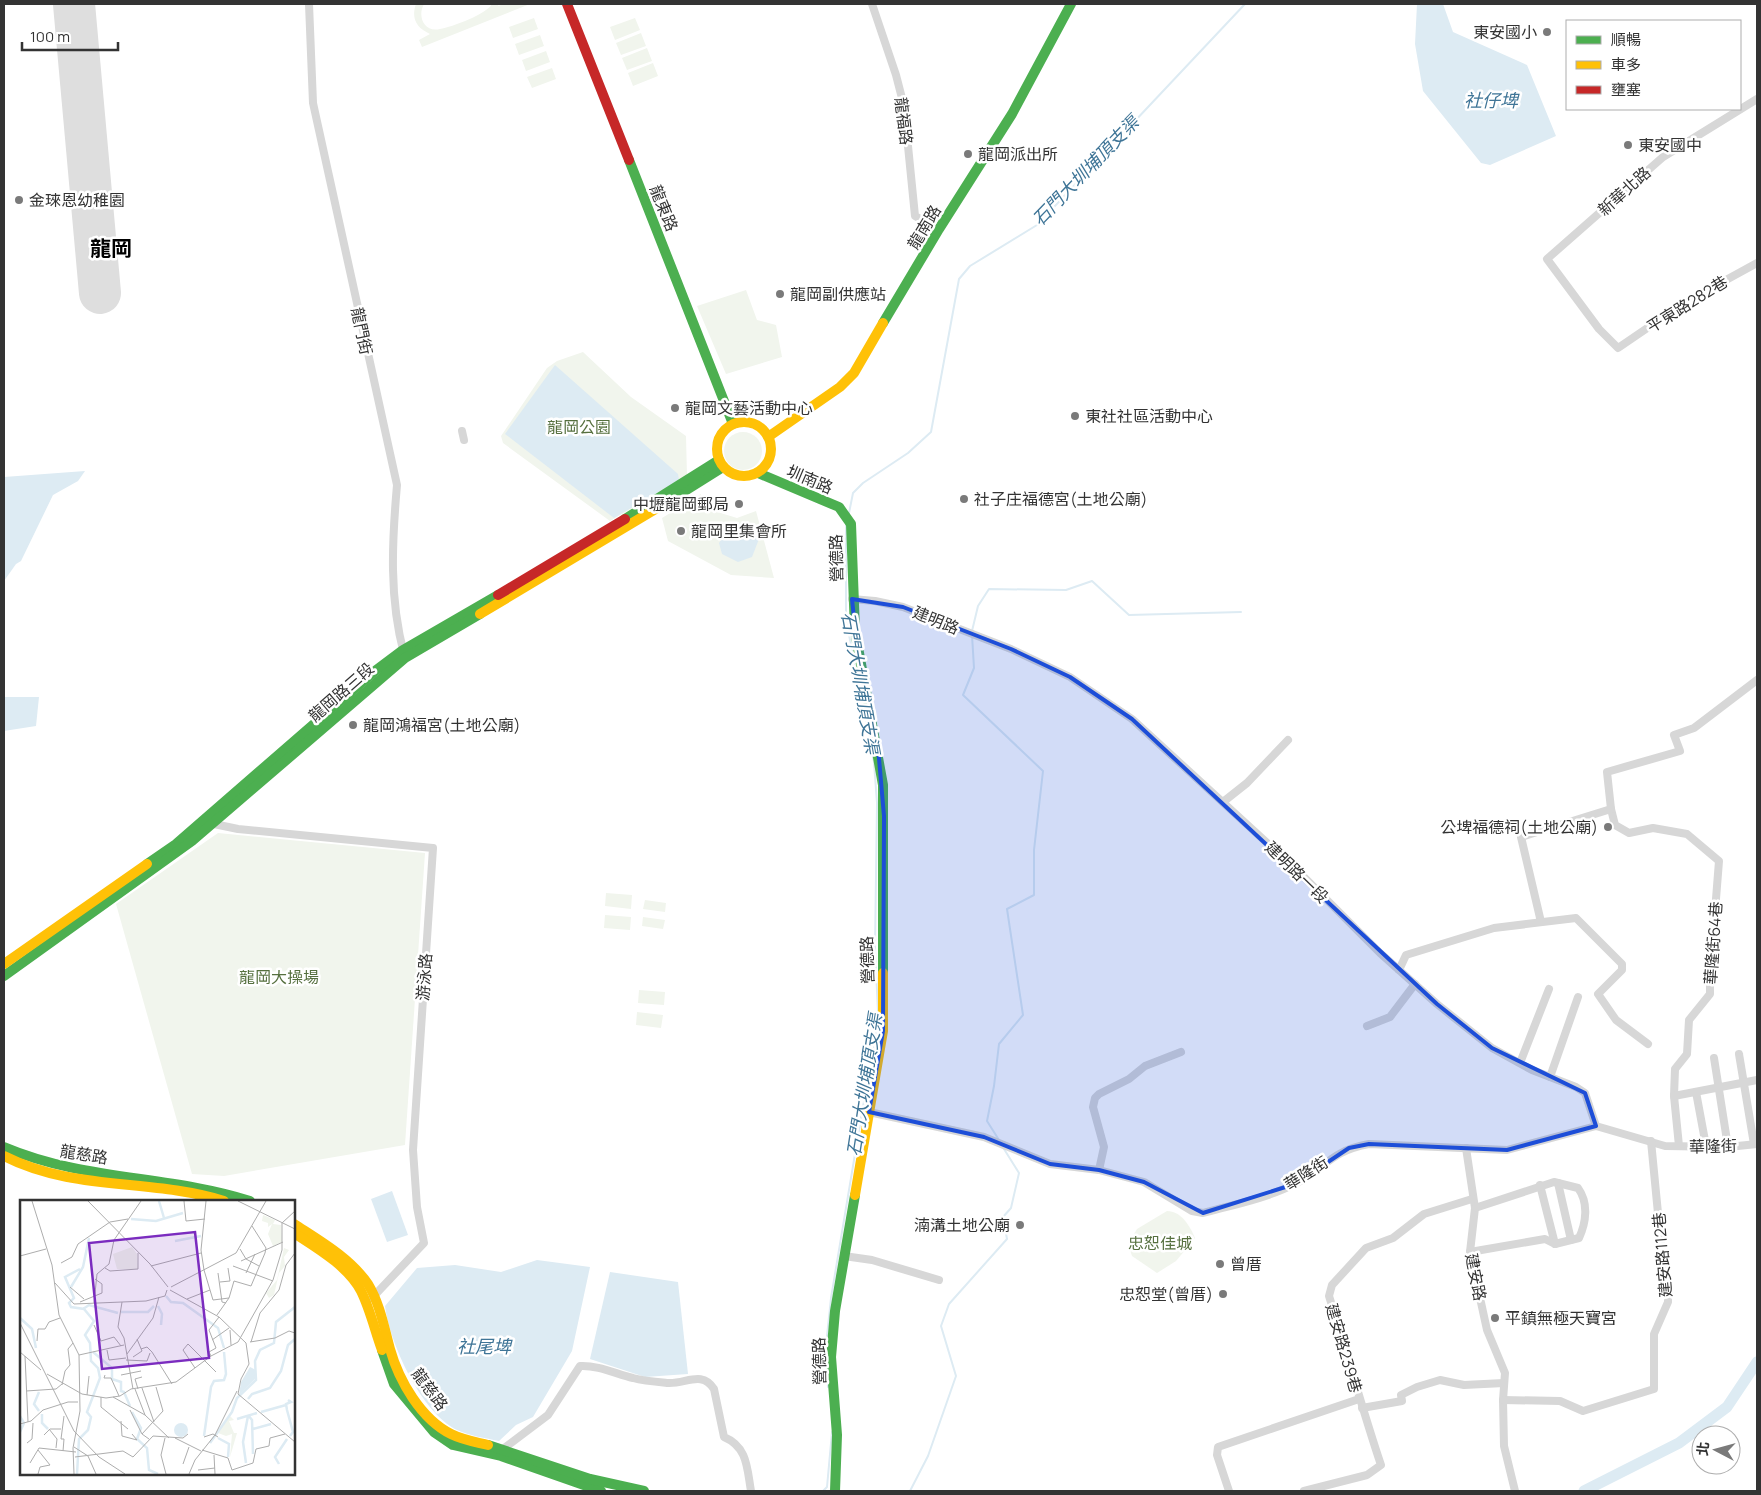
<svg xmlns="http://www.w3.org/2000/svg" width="1761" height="1495" font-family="Manrope,'Noto Sans TC',sans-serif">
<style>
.green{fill:#f1f5ed}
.water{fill:#ddebf3}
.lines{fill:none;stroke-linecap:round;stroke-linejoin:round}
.stream{stroke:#ddebf3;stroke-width:2}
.river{stroke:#ddebf3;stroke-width:11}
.runway{stroke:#dedede;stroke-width:42}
.street{stroke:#d7d7d7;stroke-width:8}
.fast{stroke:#4caf50;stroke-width:10}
.slow{stroke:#ffc107;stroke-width:10}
.jam{stroke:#c62828;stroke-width:10}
.marked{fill:#1d4ed8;fill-opacity:0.2;stroke:#1d4ed8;stroke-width:4;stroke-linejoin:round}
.poi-dot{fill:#7a7a7a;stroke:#fff;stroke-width:2}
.labels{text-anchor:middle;stroke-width:5;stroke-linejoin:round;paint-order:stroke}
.poi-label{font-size:16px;fill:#333;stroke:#fff;text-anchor:start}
.street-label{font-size:16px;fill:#333;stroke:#fff}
.park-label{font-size:16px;fill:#56703f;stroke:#fff}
.water-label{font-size:18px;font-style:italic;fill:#3f7597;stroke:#fff}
.district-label{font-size:21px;font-weight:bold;fill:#000;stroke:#fff}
.inset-river{fill:none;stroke:#ddebf3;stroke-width:2.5}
.inset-road{fill:none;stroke:#adadad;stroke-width:1}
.view{fill:#7b2cbf;fill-opacity:0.15;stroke:#7b2cbf;stroke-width:2.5}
.inset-edge{fill:none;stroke:#333;stroke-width:2.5}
</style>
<rect width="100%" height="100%" fill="#fff"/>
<g class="green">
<path d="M 416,4 L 424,4 C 417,16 424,33 440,29 C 452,27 487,14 492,4 L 499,4 L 498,6 L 504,4 L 530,4 L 422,47 L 419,40 L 430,34 C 416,28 411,18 416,4 Z"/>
<polygon points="534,18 538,29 513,38 509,27"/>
<polygon points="635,18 640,30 615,40 610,27"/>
<polygon points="641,33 646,46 621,55 616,43"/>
<polygon points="540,35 544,46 519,55 515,44"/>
<polygon points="647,48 652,61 627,70 622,58"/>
<polygon points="546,51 550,62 526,71 522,60"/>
<polygon points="653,63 658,76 633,86 628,73"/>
<polygon points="552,68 556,79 532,88 527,77"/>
<polygon points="746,290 757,320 776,325 782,357 726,374 697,306"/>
<polygon points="583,352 631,397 686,436 687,476 610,521 503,443 501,436 547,368 557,361"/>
<circle cx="743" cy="451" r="19"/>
<polygon points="701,494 701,507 737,518 756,511 774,578 731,575 668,541 662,518"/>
<polygon points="218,833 425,853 405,1145 224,1176 192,1174 116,904"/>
<polygon points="606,893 632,895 631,909 605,906"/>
<polygon points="645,900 666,903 665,912 643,909"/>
<polygon points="605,915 631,917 630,930 604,928"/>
<polygon points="643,917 665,920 663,929 642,926"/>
<polygon points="639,990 665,992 664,1005 638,1003"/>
<polygon points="637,1012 663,1015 661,1028 636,1025"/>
<path d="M 1167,1211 C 1181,1211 1190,1226 1195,1238 L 1176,1261 L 1157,1273 L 1132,1256 L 1128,1244 L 1137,1229 Z"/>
</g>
<g class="water">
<polygon points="1417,4 1443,4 1453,32 1527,65 1556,136 1490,165 1481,163 1423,91 1415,44"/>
<polygon points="555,365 678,474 679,480 614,518 505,434"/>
<polygon points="85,471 78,481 53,495 21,561 16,564 4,581 4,477"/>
<polygon points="733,522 749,525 759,539 752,557 738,562 722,554 719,543 725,534 724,528"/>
<polygon points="4,697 39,697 36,726 4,731"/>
<polygon points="392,1191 408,1235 387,1242 371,1199"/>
<path d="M 537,1260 L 590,1267 L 572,1351 L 533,1417 L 516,1425 L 499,1441 C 485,1438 470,1436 457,1430 C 421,1412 390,1344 385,1306 L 417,1268 L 455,1265 L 501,1272 Z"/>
<polygon points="610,1272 678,1282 688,1374 645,1377 590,1359"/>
</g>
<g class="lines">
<g class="stream">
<polyline points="849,513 853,493 863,483 908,453 931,432 959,279 970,266 1037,225 1245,4"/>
<polyline points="846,522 846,619 855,666"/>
<polyline points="972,631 978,606 989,589 1066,590 1092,581 1129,615 1241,612"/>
<polyline points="972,635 974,668 963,695 1043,771 1034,850 1034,895 1007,909 1023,1015 999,1044 994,1086 987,1121 999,1140"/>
<polyline points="863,705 874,762 877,803 875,948 878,1012"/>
<polyline points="872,1066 878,1016"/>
<polyline points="828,1387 825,1355 831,1298 863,1106 870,1076"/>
<polyline points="823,1491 827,1487 832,1432"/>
<polyline points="910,1491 928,1456 956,1376 941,1326 949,1304 1007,1239 1003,1217 1011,1208 1019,1173 1004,1149"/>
</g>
<polyline class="river" points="1584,1491 1679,1443 1727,1407 1757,1362"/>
<polyline class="runway" points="74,4 100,293"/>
<g class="street">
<path d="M 309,4 L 313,103 L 397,485 C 392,542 389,598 404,654"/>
<polyline points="872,4 896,75 904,106 915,216 939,229"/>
<polyline points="1757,99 1663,157 1547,259 1599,329 1618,348 1684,303 1757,263"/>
<polyline points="462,431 464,440"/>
<polyline points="852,599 875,601 903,607 1011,649 1070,677 1132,719 1301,874 1380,953 1437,1004 1492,1048 1532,1070 1576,1087 1585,1093 1596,1126"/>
<polyline points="1223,802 1247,783 1288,740"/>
<polyline points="1611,809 1615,825 1629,833 1653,828 1687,834 1719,861 1714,924 1710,945 1710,994 1689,1020 1687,1054 1675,1069 1674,1096 1679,1146"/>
<polyline points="214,824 238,829 433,848 413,1150 417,1207 424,1243 372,1298"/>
<polyline points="1541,922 1521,837 1611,809 1607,772 1680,751 1674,735 1694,728 1757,680"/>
<polyline points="1399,970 1406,955 1494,928 1576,918 1622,964 1622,970 1598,994 1616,1020 1648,1044"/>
<polyline points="1367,1026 1390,1017 1415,984"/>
<polyline points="1739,1054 1754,1144"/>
<polyline points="1714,1058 1728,1147"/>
<polyline points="1520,1063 1549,989"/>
<polyline points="1550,1077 1578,997"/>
<polyline points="1696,1092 1706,1146"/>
<polyline points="1674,1096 1757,1080"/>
<path d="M 869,1112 L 984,1137 L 1050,1164 L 1099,1170 L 1144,1182 L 1192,1211 L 1203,1213 C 1233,1205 1267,1198 1295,1184 C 1326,1168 1330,1151 1369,1144 L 1507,1150 L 1596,1126 L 1665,1146 L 1728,1147 L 1757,1144"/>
<polyline points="1466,1148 1475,1208 1470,1252 1487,1330 1505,1373 1503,1400 1504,1446 1515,1491"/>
<polyline points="1099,1170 1104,1147 1093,1107 1095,1098 1099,1094 1129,1079 1145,1066 1181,1052"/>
<polyline points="1558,1183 1571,1240"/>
<polyline points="1540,1185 1555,1244"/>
<path d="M 1470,1252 L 1545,1239 L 1555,1244 L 1579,1238 C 1586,1223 1589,1203 1578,1188 L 1554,1182 L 1475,1208"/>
<polyline points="844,1256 872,1260 939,1280"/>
<polyline points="1503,1400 1560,1401 1583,1411 1654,1389 1654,1334 1668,1302 1668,1288 1663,1265 1651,1141"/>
<polyline points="1362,1408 1402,1401 1401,1395 1417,1387 1440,1380 1464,1385 1504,1383"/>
<path d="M 502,1452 L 503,1449 L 548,1415 L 580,1366 C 598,1365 616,1374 633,1378 C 644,1381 657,1382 668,1383 C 686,1384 702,1370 714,1389 L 724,1437 C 748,1447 747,1469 751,1491"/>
<polyline points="1229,1491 1217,1455 1218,1447 1359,1399"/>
<path d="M 1304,1491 L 1367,1475 L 1381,1465 C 1362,1409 1347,1352 1329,1296 L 1332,1285 L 1366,1248 L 1393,1238 L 1424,1214 L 1472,1199"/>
</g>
<g class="fast">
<polyline points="629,160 733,424"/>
<polyline points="883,323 939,229 1012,114 1071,4"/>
<polyline points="758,473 839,507 851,524 855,631 883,785 883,973"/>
<polyline points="664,504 723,467"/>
<polyline points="625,519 719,460"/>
<polyline points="147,864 176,844 375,671 403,650 498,595"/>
<polyline points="4,976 192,841 405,658 480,614"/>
<path d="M 4,1147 C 84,1181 168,1175 250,1201"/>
<polyline points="382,1350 394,1384 434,1432 453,1445 501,1456 601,1491"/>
<polyline points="488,1445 590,1479 644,1491"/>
<polyline points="835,1491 837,1435 831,1357 835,1311 855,1195"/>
</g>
<g class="slow">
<circle cx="744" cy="449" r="27"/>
<polyline points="768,437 840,387 854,373 883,323"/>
<polyline points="480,614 664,504"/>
<polyline points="4,964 147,864"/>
<path d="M 4,1156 C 75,1192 150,1178 224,1201"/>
<polyline points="855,1195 883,1031 883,973"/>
<path d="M 294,1224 C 320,1241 350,1258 368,1284 C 380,1304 384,1327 390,1349 C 399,1381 421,1419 451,1434 C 463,1440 476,1442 488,1445"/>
<path d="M 294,1233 C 317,1248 348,1266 361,1291 C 370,1309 375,1331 382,1350"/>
</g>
<g class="jam">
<polyline points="567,4 629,160"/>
<polyline points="498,595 625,519"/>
</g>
</g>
<path class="marked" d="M 852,599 L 903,607 L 1011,649 L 1070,677 L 1132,719 L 1437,1004 L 1492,1048 L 1585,1093 L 1596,1126 L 1507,1150 L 1369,1144 L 1349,1148 L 1295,1184 L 1203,1213 L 1144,1182 L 1099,1170 L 1050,1164 L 984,1137 L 869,1112 L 883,1031 L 884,816 L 878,747 L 857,648 Z"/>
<g class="poi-dot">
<circle cx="1547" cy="32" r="5"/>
<circle cx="1628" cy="145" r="5"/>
<circle cx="968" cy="154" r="5"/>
<circle cx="19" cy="200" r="5"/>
<circle cx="780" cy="294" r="5"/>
<circle cx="675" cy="408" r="5"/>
<circle cx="1075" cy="416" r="5"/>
<circle cx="964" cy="499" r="5"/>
<circle cx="739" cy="504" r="5"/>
<circle cx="681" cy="531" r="5"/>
<circle cx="353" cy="725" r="5"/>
<circle cx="1608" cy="827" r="5"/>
<circle cx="1020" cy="1225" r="5"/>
<circle cx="1220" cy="1264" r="5"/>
<circle cx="1223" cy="1294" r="5"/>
<circle cx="1495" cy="1318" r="5"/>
</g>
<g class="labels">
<g class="poi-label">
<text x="1537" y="38" text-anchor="end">東安國小</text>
<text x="1638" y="151">東安國中</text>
<text x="978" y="160">龍岡派出所</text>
<text x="29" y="206">金琜恩幼稚園</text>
<text x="790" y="300">龍岡副供應站</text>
<text x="685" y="414">龍岡文藝活動中心</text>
<text x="1085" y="422">東社社區活動中心</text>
<text x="974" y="505">社子庄福德宮(土地公廟)</text>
<text x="729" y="510" text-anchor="end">中壢龍岡郵局</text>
<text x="691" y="537">龍岡里集會所</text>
<text x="363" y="731">龍岡鴻福宮(土地公廟)</text>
<text x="1598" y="833" text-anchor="end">公埤福德祠(土地公廟)</text>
<text x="1010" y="1231" text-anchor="end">湳溝土地公廟</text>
<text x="1230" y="1270">曾厝</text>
<text x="1213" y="1300" text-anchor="end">忠恕堂(曾厝)</text>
<text x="1505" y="1324">平鎮無極天寶宮</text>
</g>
<g class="street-label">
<text transform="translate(904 121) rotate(83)" y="6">龍福路</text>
<text transform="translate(1624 191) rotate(-42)" y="6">新華北路</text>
<text transform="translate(664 208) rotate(68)" y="6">龍東路</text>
<text transform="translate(924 227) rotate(-59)" y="6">龍南路</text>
<text transform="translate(1687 304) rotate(-32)" y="6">平東路282巷</text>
<text transform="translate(362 331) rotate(78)" y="6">龍門街</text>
<text transform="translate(810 479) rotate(23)" y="6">圳南路</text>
<text transform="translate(836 558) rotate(-91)" y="6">營德路</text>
<text transform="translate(936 620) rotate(22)" y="6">建明路</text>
<text transform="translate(341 692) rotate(-41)" y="6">龍岡路三段</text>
<text transform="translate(1297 872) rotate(44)" y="6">建明路一段</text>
<text transform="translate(1713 943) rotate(-86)" y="6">華隆街64巷</text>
<text transform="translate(867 960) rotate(-92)" y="6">營德路</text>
<text transform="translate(424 977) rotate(-86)" y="6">游泳路</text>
<text transform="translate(1713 1146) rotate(-1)" y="6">華隆街</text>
<text transform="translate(84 1154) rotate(9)" y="6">龍慈路</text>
<text transform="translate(1306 1173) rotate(-32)" y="6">華隆街</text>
<text transform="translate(1662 1255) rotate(-95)" y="6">建安路112巷</text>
<text transform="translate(1476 1277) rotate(79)" y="6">建安路</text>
<text transform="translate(1344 1348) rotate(74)" y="6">建安路239巷</text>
<text transform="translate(819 1361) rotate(-91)" y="6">營德路</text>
<text transform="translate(430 1389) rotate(53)" y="6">龍慈路</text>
</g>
<g class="park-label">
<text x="579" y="433">龍岡公園</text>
<text x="279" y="983">龍岡大操場</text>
<text x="1160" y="1249">忠恕佳城</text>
</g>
<g class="water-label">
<text x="1491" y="107">社仔埤</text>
<text transform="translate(1086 171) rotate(-46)" y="6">石門大圳埔頂支渠</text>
<text transform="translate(860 683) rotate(80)" y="6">石門大圳埔頂支渠</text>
<text transform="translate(865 1085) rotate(-81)" y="6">石門大圳埔頂支渠</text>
<text x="484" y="1353">社尾埤</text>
</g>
<g class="district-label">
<text x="111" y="256">龍岡</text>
</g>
</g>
<g transform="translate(20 1200)">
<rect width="275" height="275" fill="#fff"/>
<path d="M 243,15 L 255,20 L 253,24 L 261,25 L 262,42 L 253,46 L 248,34 L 252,24 L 248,27 L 248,23 L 242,21 ZM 112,47 L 117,54 L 118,69 L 97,69 L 93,54 ZM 264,48 L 269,50 L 264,57 L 265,66 L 259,73 L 254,95 L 249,98 L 246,93 L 257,80 ZM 210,216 L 214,220 L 209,221 L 214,233 L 217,233 L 210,257 L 212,234 L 206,236 L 198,233 Z" fill="#f1f5ed"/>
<path d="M 230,167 L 236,170 L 236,178 L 219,195 L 221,182 ZM154 230a7 7 0 1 1 14 0a7 7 0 1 1-14 0Z" fill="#ddebf3"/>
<path class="inset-river" d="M 139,1 L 144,18M 111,19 L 136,21 L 163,13M 155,41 L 181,36M 51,87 L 63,67 L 69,38M 146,96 L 151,102 L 163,103 L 198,128 L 204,148M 138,106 L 142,114 L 141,125M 63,109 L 69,105 L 98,113M 101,112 L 128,112 L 134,106M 0,118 L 12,129 L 16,148M 73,152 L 92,168 L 92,179 L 101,182 L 101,191 L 104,192 L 110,206M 19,192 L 14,204 L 19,211M 228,199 L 232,194 L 250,188 L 261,171 L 268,145 L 275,139M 268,200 L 271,202 L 266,204 L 267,210 L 273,232 L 270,236M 112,212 L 121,228 L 117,239 L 127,248 L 129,270 L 138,274M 241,212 L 266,205M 22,214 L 22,223 L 28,229M 228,215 L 232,220 L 233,254M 0,216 L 4,223 L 0,232M 217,219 L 237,213M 233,229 L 251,224M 184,236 L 191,187 L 194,181 L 204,180 L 206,174 L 204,152M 198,238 L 209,244 L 208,257M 190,243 L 212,212 L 217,198 L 236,180 L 235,161 L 240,150 L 254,143 L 256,122 L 275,107M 226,263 L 223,242 L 228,216M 259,264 L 255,257 L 267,239M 57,274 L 59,239 L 68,230 L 71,217 L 67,212 L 80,178 L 78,168 L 71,161 L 70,143 L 65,135 L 74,121 L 64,109 L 51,107 L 49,103 L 54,98 L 45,77 L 60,69"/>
<path class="inset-road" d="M 12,1 L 32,65 L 39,115 L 59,155 L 60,211 L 53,248 L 54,274M 68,1 L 130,64 L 148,87M 164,1 L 166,21 L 185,19M 186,1 L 181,50 L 184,70 L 193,100 L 209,98M 218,1 L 275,29M 220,49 L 226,59 L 239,66M 0,56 L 26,49M 221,61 L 263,42M 41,63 L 52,57 L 58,44 L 90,22 L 108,19M 131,66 L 181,53M 213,66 L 253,81M 85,68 L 90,71 L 118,69 L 118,53M 198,73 L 202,102 L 206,103M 226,73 L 235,54M 200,82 L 210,81 L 208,68M 35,83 L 54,104 L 126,101 L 145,96 L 147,90M 50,87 L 64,99M 151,87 L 216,53 L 246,1M 150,90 L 199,117 L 226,143 L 229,164 L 221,179 L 218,194 L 275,242M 167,99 L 190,90M 60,102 L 82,93 L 82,84 L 75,79M 102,102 L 98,127 L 104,138 L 113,189M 74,103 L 77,74 L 89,64 L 94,40 L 121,1M 197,115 L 209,98 L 214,81 L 231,86 L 245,53 L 246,48 L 232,26M 0,123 L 54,231 L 79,257 L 105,274M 74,125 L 81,141 L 94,137 L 101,146M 210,130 L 211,145M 192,140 L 209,128M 17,141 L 18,129 L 25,129 L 29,122 L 40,118M 230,142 L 255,138 L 269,131 L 275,133M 231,142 L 240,113 L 259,90 L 266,65 L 275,53M 121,149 L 127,147 L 132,152 L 152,184M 87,150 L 89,160 L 106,158M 0,152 L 21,170M 107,154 L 133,118 L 139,97M 59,155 L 104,145M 5,156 L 8,222M 191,156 L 189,152 L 196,148 L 189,130 L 199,117M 113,157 L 122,151 L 117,139M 106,160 L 127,161 L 130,153M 175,168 L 163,150 L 168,144 L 196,172M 27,174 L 62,194 L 86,198 L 100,196 L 111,189 L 156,182 L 191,156 L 218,142 L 253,80 L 262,50 L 262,23 L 275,11M 85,175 L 84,178 L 91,178 L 99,196M 101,175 L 121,171M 42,185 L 45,171 L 50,165 L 48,149 L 53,143M 122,188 L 134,222M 115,189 L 125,215 L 149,238M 118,189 L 115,179 L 122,177M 6,191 L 36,189 L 42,184M 67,195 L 69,176M 81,197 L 81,207 L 108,229M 93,197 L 125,215M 110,210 L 122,234M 101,221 L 102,236 L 117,240 L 112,234M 0,224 L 11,221 L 23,210 L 48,202 L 58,202M 29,229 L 37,239 L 36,248M 24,235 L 30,229 L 41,229M 184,237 L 193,234 L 198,237M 145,238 L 141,255 L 146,274M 155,238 L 181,251M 129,239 L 122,234 L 143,211 L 136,187M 7,243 L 12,239 L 13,223M 54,247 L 68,256 L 76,274M 18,250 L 30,265 L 20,267 L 18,274M 182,250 L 208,258 L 212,270 L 233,263 L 236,249 L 249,246 L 250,238 L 265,234M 43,251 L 44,239 L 41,239 L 44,216M 194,255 L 195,274M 55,257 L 103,251 L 113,257 L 133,236 L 163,238 L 168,234M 10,263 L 19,248 L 56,252M 163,264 L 169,247M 178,270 L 195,268M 169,274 L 175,260 L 195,235 L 217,191"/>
<path class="view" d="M 175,32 L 189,158 L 82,169 L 69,43 Z"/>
<rect width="275" height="275" class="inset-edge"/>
</g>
<rect width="1761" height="1495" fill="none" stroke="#333333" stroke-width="10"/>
<rect x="1566" y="20" width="175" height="90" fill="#ffffff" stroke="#adadad"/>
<rect x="1576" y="36" width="25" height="8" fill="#4caf50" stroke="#adadad"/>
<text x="1611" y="45" font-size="15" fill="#333333">順暢</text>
<rect x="1576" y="61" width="25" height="8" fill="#ffc107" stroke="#adadad"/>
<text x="1611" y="70" font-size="15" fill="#333333">車多</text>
<rect x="1576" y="86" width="25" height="8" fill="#c62828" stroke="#adadad"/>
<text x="1611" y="95" font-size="15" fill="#333333">壅塞</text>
<g transform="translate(1716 1450) rotate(276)"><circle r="24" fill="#ffffff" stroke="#adadad"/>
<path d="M0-4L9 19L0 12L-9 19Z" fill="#7a7a7a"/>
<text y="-8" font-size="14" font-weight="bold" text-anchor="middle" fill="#333333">北</text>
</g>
<path d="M22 42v8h96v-8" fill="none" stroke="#333333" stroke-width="2.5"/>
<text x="30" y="42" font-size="15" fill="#333333" stroke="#ffffff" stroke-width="4" paint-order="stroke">100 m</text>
</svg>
